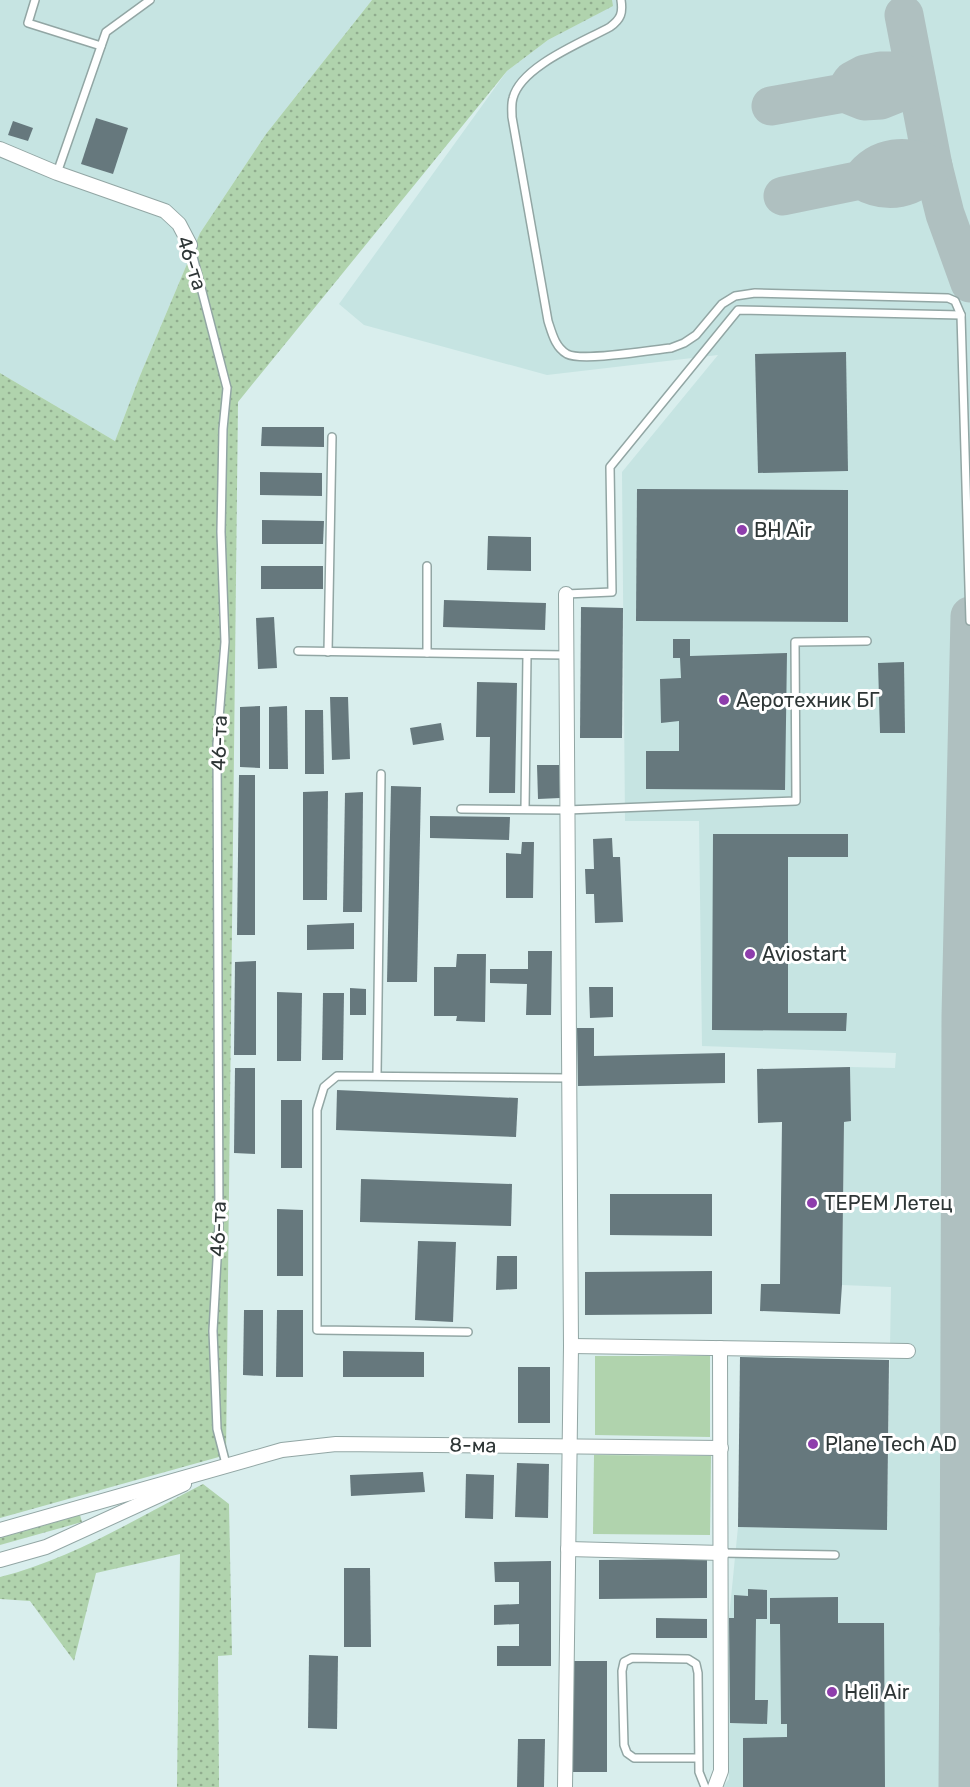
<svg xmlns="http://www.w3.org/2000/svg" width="970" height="1787" font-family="Rubik,sans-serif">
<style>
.built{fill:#c6e4e2}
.grass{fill:url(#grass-dots)}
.park{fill:#b0d3ad}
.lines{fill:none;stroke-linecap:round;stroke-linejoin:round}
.taxiway{stroke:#afc0c0;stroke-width:39}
.building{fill:#66787d}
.service-casing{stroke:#92a6a4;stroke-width:10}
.minor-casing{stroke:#92a6a4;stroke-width:16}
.service{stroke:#fff;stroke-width:7}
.minor{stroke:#fff;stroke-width:14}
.poi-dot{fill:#8e3dac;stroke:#fff;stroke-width:2}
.labels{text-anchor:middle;stroke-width:6;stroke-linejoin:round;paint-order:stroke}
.street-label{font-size:20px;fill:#2e3636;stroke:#fff}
.poi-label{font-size:20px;fill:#2e3636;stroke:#fff;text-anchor:start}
</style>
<defs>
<pattern id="grass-dots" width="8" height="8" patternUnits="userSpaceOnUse" patternTransform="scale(1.5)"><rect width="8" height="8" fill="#b0d3ad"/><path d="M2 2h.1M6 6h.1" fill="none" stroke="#90ac8e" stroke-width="1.8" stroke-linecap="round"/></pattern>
</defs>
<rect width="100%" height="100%" fill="#d9eeed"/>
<g class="built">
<polygon points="0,0 372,0 266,134 200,233 139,378 115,441 0,373"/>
<polygon points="612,0 970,0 970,1787 723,1787 729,1779 729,1618 738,1527 887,1529 891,1287 842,1285 844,1122 851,1121 850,1067 895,1068 896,1053 702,1046 699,821 625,821 622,472 718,355 547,375 364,325 339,304 507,71 548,40 612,6"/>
</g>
<g class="grass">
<polygon points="372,0 612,0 613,6 548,40 507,71 238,402 226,1455 0,1518 0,373 115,441 139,378 200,233 266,134"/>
<path d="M 203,1484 L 229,1504 L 232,1655 L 218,1656 L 219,1787 L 177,1787 L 180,1554 L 96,1573 L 74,1661 L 30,1601 L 0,1599 L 0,1577 C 72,1559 137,1518 203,1484 Z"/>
<polygon points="80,1515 82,1522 0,1545 0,1538"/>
</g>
<g class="park">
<polygon points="595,1356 710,1356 710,1437 595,1435"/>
<polygon points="594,1455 711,1456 710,1535 593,1534"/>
</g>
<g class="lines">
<g class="taxiway">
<polyline points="904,15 933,166 945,214 970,283"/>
<polyline points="771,106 844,93 864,101 881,100 906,90 916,79 898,71 880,71 865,74 852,81 844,93"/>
<path d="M 783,196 L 861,180 C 887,195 914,190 933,166 C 907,154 879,155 861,180"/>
<polyline points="970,616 961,1016 959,1629 961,1636 970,1646"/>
<polyline points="958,1787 959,1629"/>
</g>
</g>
<g class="building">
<polygon points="96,118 128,128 113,174 81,164"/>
<polygon points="13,121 33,128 28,141 8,135"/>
<polygon points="846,352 848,471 758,473 755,354"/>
<polygon points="262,427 324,427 324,447 261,446"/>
<polygon points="260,472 322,473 322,496 260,495"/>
<polygon points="637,489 848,490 848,622 636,621"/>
<polygon points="262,520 324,521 323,544 262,544"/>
<polygon points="488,536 531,537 531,571 487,570"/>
<rect x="261" y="566" width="62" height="23"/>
<polygon points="444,600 546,603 545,630 443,627"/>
<polygon points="581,607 623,608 622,738 580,738"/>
<polygon points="274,617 277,668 258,669 256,618"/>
<polygon points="673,639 690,639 690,656 787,653 785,790 646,789 646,751 679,751 679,721 661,723 660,679 681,678 680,658 673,658"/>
<polygon points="904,662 905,733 880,733 878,663"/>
<polygon points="477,682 517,683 515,793 489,793 490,737 476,737"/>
<polygon points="330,697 348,697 350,759 332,760"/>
<polygon points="260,706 260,768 240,767 240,707"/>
<polygon points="287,706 288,769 269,769 269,707"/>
<polygon points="305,710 323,710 324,774 305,774"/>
<polygon points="441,723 444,740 413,745 410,728"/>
<polygon points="537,765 559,765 560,798 538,799"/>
<polygon points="239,775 255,775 255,935 237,935"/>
<polygon points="391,786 421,787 417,982 387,982"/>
<polygon points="328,791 327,900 303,900 303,792"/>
<polygon points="363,792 362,912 343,912 345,793"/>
<polygon points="430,816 510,817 509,840 430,838"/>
<polygon points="713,834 848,834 848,857 788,857 788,1013 847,1013 846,1031 712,1030"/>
<polygon points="612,838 613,857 620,857 623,922 595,923 594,894 586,894 585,869 594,869 593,839"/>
<polygon points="522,842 534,842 533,898 506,898 506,853 521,854"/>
<polygon points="354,923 354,949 307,950 307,925"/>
<polygon points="528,951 552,951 551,1015 526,1015 527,984 490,983 490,969 528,969"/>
<polygon points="457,954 486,954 485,1022 456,1021 457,1016 434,1016 434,967 456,967"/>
<polygon points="256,961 256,1055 234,1055 235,962"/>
<polygon points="589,987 613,987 613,1017 590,1018"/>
<polygon points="350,988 366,989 366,1015 350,1015"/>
<polygon points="277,992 302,993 301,1061 277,1061"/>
<polygon points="323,993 344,993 343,1060 322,1060"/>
<polygon points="577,1028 594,1028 594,1056 725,1053 725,1083 578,1086"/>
<polygon points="850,1067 851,1121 844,1122 842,1285 840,1314 760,1311 761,1284 780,1284 782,1122 758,1123 757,1069"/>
<polygon points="235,1068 255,1068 255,1154 234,1153"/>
<polygon points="337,1090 518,1098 516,1137 336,1130"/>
<rect x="281" y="1100" width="21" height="68"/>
<polygon points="361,1179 512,1184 511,1226 360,1222"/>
<polygon points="610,1194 712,1194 712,1236 610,1235"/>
<polygon points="277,1209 303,1210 303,1276 277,1276"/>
<polygon points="418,1241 456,1242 453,1322 415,1320"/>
<polygon points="497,1256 517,1256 517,1289 496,1290"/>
<polygon points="712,1271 712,1314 585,1315 585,1272"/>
<polygon points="244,1310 263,1310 263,1376 243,1375"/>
<polygon points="277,1310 303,1310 303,1377 276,1377"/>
<polygon points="343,1351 424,1352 424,1377 343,1377"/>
<polygon points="740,1357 889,1360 887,1530 738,1527"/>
<rect x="518" y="1367" width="32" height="56"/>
<polygon points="517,1463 549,1464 548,1518 515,1517"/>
<polygon points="423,1472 425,1492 351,1496 350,1475"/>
<polygon points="466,1474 494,1475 493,1519 465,1518"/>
<polygon points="707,1559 707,1598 599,1599 599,1560"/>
<polygon points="551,1561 551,1666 497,1666 497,1646 519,1646 519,1624 494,1625 494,1605 519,1604 519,1582 495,1582 494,1562"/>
<polygon points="344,1568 370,1568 371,1647 344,1647"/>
<polygon points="748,1589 767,1590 767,1619 756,1619 755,1700 768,1700 767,1724 730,1723 729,1618 734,1618 734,1595 748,1596"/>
<polygon points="838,1597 838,1623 884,1623 885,1787 743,1787 743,1738 787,1737 787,1724 781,1724 780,1624 770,1624 770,1598"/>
<polygon points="656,1618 707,1619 707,1638 656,1638"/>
<polygon points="309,1655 338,1656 337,1729 308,1728"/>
<polygon points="572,1661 607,1661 607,1772 571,1772"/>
<polygon points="518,1739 545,1739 544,1787 517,1787"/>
</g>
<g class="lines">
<g class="service-casing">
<g id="service">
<polyline points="35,0 28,23 101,46"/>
<path d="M 621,0 C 623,13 621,19 610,27 C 583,42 521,66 513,98 C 511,104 512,111 512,117 L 548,321 C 552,333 555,347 567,354 C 582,362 651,350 671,348 L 684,343 L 696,335 L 722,304 L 735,296 L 755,293 L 948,298 L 955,301 L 961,315 L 970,621"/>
<polyline points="57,173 106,32 150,0"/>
<polyline points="190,245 227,388 223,429 221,532 225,642 217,744 219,1224 213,1331 217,1429 226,1464"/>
<polyline points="566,594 612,592 610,467 738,310 961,315"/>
<polyline points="298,651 566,655"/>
<polyline points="328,652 332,437"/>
<polyline points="427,653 427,566"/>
<polyline points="461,809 567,810 796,801 795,642 867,641"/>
<polyline points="525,809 527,655"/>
<polyline points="377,1075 381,774"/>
<polyline points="468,1332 317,1330 317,1110 324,1087 337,1076 569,1078"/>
<polyline points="722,1553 835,1555"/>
<polyline points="698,1758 634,1758 627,1753 624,1745 622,1671 624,1662 632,1658 688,1659 696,1664 698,1673 699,1772 705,1787"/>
</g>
</g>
<g class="minor-casing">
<g id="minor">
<polyline points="0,149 57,173 165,211 179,224 190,245"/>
<polyline points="571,1346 908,1351"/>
<polyline points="0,1530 282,1450 336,1444 721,1448"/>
<polyline points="568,1549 722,1553"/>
<polyline points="0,1560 46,1547 184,1484"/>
<polyline points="565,1787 571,1346 566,594"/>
<polyline points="715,1787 721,1771 720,1348"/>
</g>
</g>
<use href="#service" class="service"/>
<use href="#minor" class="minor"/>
</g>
<g class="poi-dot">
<circle cx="742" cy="530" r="6"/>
<circle cx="724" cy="700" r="6"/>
<circle cx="750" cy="954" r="6"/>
<circle cx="812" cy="1203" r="6"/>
<circle cx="813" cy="1444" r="6"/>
<circle cx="832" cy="1692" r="6"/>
</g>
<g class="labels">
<g class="street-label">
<text transform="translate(192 263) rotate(72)" y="7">46-та</text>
<text transform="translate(219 743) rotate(-88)" y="7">46-та</text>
<text transform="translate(218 1229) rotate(-88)" y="7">46-та</text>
<text transform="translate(473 1445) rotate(1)" y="7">8-ма</text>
</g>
<g class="poi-label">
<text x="754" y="537">BH Air</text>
<text x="736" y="707">Аеротехник БГ</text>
<text x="762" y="961">Aviostart</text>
<text x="824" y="1210">ТЕРЕМ Летец</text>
<text x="825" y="1451">Plane Tech AD</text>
<text x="844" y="1699">Heli Air</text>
</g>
</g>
</svg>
